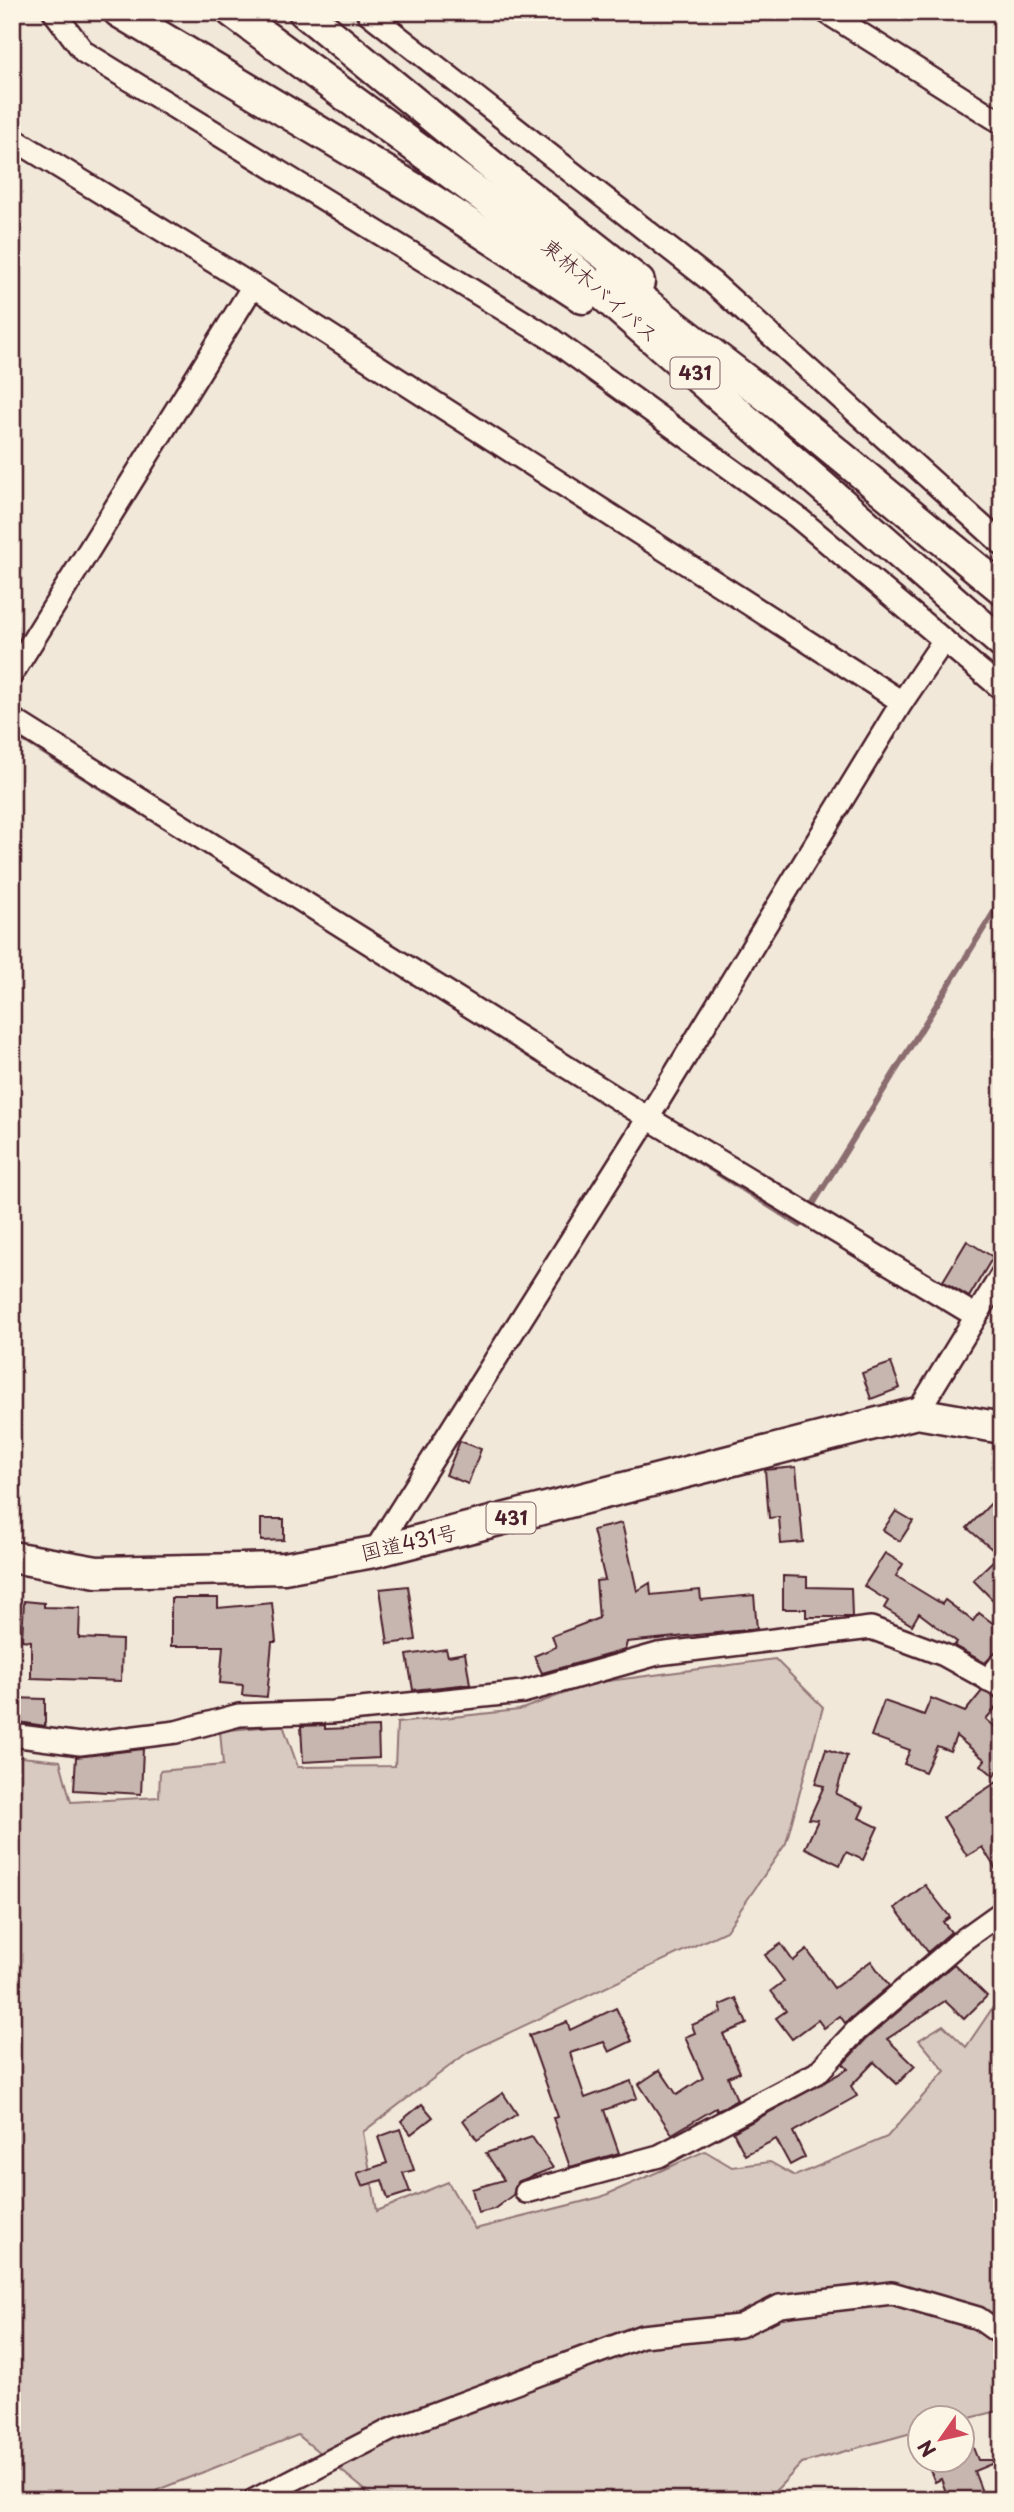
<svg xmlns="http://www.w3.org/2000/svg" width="1014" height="2512" font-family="'Playpen Sans','Klee One',sans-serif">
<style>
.green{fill:#d8cac0;stroke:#917476;stroke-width:2}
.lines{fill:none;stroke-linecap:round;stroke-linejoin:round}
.stream{stroke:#8b6d6f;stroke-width:6}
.building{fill:#c7b6af;stroke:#4a1f2b;stroke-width:2}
.minor-casing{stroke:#4a1f2b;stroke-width:26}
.highway-casing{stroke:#4a1f2b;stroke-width:35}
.minor{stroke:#fcf5e5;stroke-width:21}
.highway{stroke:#fcf5e5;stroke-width:30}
.labels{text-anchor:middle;stroke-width:6;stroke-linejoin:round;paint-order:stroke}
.shield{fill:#fcf5e5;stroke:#7f5f63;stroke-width:2}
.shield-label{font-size:19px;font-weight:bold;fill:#4a1f2b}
.street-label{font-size:21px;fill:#4a1f2b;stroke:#fcf5e5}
</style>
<rect width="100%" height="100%" fill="#f1e8da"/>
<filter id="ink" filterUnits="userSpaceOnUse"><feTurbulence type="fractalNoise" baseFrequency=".0143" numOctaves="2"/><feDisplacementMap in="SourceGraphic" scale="14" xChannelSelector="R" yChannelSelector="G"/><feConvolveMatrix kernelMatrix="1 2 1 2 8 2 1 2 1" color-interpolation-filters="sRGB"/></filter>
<g filter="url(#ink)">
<polygon class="green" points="775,1659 823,1707 786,1843 726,1931 468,2052 363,2132 377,2211 448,2182 475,2229 601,2197 705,2151 732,2167 770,2162 795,2176 887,2137 945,2071 919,2040 943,2025 966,2047 1002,1994 1002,2410 962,2420 920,2418 919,2431 802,2463 767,2500 377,2500 298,2435 160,2489 146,2500 12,2500 12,1756 60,1761 71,1802 159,1797 160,1771 223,1765 220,1731 283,1725 298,1767 395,1766 397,1723 519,1710 593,1683"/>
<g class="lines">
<g class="stream">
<polyline points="12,732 132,807"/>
<polyline points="667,1141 800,1225 1002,899"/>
</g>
</g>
<g class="building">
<polygon points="967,1241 993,1257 969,1297 943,1281"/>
<polygon points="891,1363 900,1388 871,1399 862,1373"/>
<polygon points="460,1441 481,1449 468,1484 446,1475"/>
<polygon points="796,1467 803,1542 781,1544 779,1517 769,1518 765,1470"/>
<polygon points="1002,1492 1002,1609 973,1580 999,1555 967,1528"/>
<polygon points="896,1511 913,1521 900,1541 883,1530"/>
<polygon points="261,1519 284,1519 284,1540 261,1541"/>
<polygon points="622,1523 637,1591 650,1583 651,1595 700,1590 701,1600 754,1595 757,1629 627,1642 625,1650 542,1673 534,1656 556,1647 552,1636 599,1618 596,1581 605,1580 593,1530"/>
<polygon points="885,1553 903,1564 896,1576 942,1604 945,1600 973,1621 979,1613 1002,1630 1002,1645 998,1650 985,1663 954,1646 957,1642 919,1613 912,1625 884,1608 888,1601 864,1586"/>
<polygon points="783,1576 807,1577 807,1587 851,1588 852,1617 806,1617 806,1609 783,1609"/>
<polygon points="408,1586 416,1640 388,1644 380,1589"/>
<polygon points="171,1598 218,1598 218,1608 272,1603 276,1642 272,1642 267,1697 242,1695 243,1685 220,1683 223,1646 171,1646"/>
<polygon points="24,1601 44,1603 44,1607 80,1608 79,1638 122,1640 121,1681 31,1678 31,1641 22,1640"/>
<polygon points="446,1649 448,1656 465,1653 470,1684 413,1690 407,1655"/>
<polygon points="982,1691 1002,1700 986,1719 1002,1733 1002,1774 997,1771 994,1776 981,1765 985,1760 956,1736 950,1751 937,1746 925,1772 904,1764 910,1750 871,1736 884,1701 924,1715 931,1698 965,1712"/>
<polygon points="12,1698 45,1699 45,1726 12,1721"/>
<polygon points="325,1725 325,1729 378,1727 379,1758 303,1762 301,1726"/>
<polygon points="143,1749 141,1794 74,1790 76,1757"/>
<polygon points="826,1749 847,1756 836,1794 864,1807 859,1818 878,1827 863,1860 846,1852 840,1865 805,1848 818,1820 809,1819 824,1786 815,1784"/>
<polygon points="997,1782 1002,1791 1002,1879 982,1847 967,1856 943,1817"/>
<polygon points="925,1885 950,1917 943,1922 951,1932 928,1952 895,1908"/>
<polygon points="781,1944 793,1961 807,1950 834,1988 871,1961 889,1986 845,2023 840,2016 824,2028 818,2020 792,2039 776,2018 786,2011 771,1991 784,1981 765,1955"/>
<polygon points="954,1964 987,1996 964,2019 945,2001 887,2039 915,2066 897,2084 874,2062 851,2086 857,2096 793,2132 805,2157 790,2165 776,2139 745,2155 733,2132 848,2069 843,2064 865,2040"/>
<polygon points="736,1998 747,2024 723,2034 740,2072 728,2077 737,2100 717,2111 716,2108 672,2134 639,2084 660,2070 677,2095 703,2078 685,2037 695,2033 692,2025 722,2012 720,2005"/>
<polygon points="616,2008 632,2041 609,2052 604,2042 570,2053 585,2098 631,2081 637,2098 604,2110 619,2153 570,2167 553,2118 558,2117 529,2035 567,2022 570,2030"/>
<polygon points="503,2093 517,2114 477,2140 463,2120"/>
<polygon points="422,2104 433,2117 411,2134 401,2121"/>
<polygon points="400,2129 414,2170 403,2173 410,2192 388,2199 382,2180 362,2186 357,2173 387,2163 378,2137"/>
<polygon points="532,2137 553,2168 517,2182 513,2195 494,2209 478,2213 472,2189 504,2180 486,2153"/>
<polygon points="962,2420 978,2460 1001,2460 974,2471 985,2500 949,2500 941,2479 935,2482 926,2460 962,2460"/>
</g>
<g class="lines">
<g class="minor-casing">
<g id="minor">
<polyline points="54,12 84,52 550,338 796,516 1002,689"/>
<polyline points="367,12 712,282 1002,544"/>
<polyline points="826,12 1002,123"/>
<polyline points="12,138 253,286 902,702"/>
<polyline points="12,674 253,286"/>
<polyline points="12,719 648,1118 976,1316"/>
<polyline points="917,1413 1002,1274"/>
<polyline points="374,1552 648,1118 902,702 944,640"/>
<polyline points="988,1680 1002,1662"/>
<polyline points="12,1735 80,1744 176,1732 239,1715 332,1712 523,1692 658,1654 871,1628 944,1655 1002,1687"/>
<polyline points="526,2192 659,2156 817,2073 856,2031 960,1942 1002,1912"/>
<polyline points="254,2500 390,2430 642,2336 740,2326 780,2306 892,2293 978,2318 1002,2335"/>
</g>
</g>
<g class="highway-casing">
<g id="highway">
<polyline points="119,12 420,192 583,298"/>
<polyline points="232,12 531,232 1002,643"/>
<polyline points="304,12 503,175 639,282"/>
<polyline points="612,277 786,411 1002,589"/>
<polyline points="12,1557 97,1572 284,1568 374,1552 917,1413 1002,1428"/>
</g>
</g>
<use href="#minor" class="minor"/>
<use href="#highway" class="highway"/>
</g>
</g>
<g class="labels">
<g class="shield">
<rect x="670.5" y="357.5" width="49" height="31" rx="5"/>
<rect x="486.5" y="1502.5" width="49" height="31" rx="5"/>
</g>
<g class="shield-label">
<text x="695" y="380">431</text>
<text x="511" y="1525">431</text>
</g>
<g class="street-label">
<text transform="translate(600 291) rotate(41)" y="7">東林木バイパス</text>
<text transform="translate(409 1543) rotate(-13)" y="7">国道431号</text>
</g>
</g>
<rect width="1014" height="2512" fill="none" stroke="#fcf5e5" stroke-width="42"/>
<rect x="21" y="21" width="972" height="2470" fill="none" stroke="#4a1f2b" stroke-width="2.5" filter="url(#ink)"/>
<g transform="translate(941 2439) rotate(236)"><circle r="33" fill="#fcf5e5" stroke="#b59f9b" stroke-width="2"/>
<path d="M0-5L12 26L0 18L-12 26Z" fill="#d1495b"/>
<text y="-10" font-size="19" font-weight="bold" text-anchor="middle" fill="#4a1f2b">N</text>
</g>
</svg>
